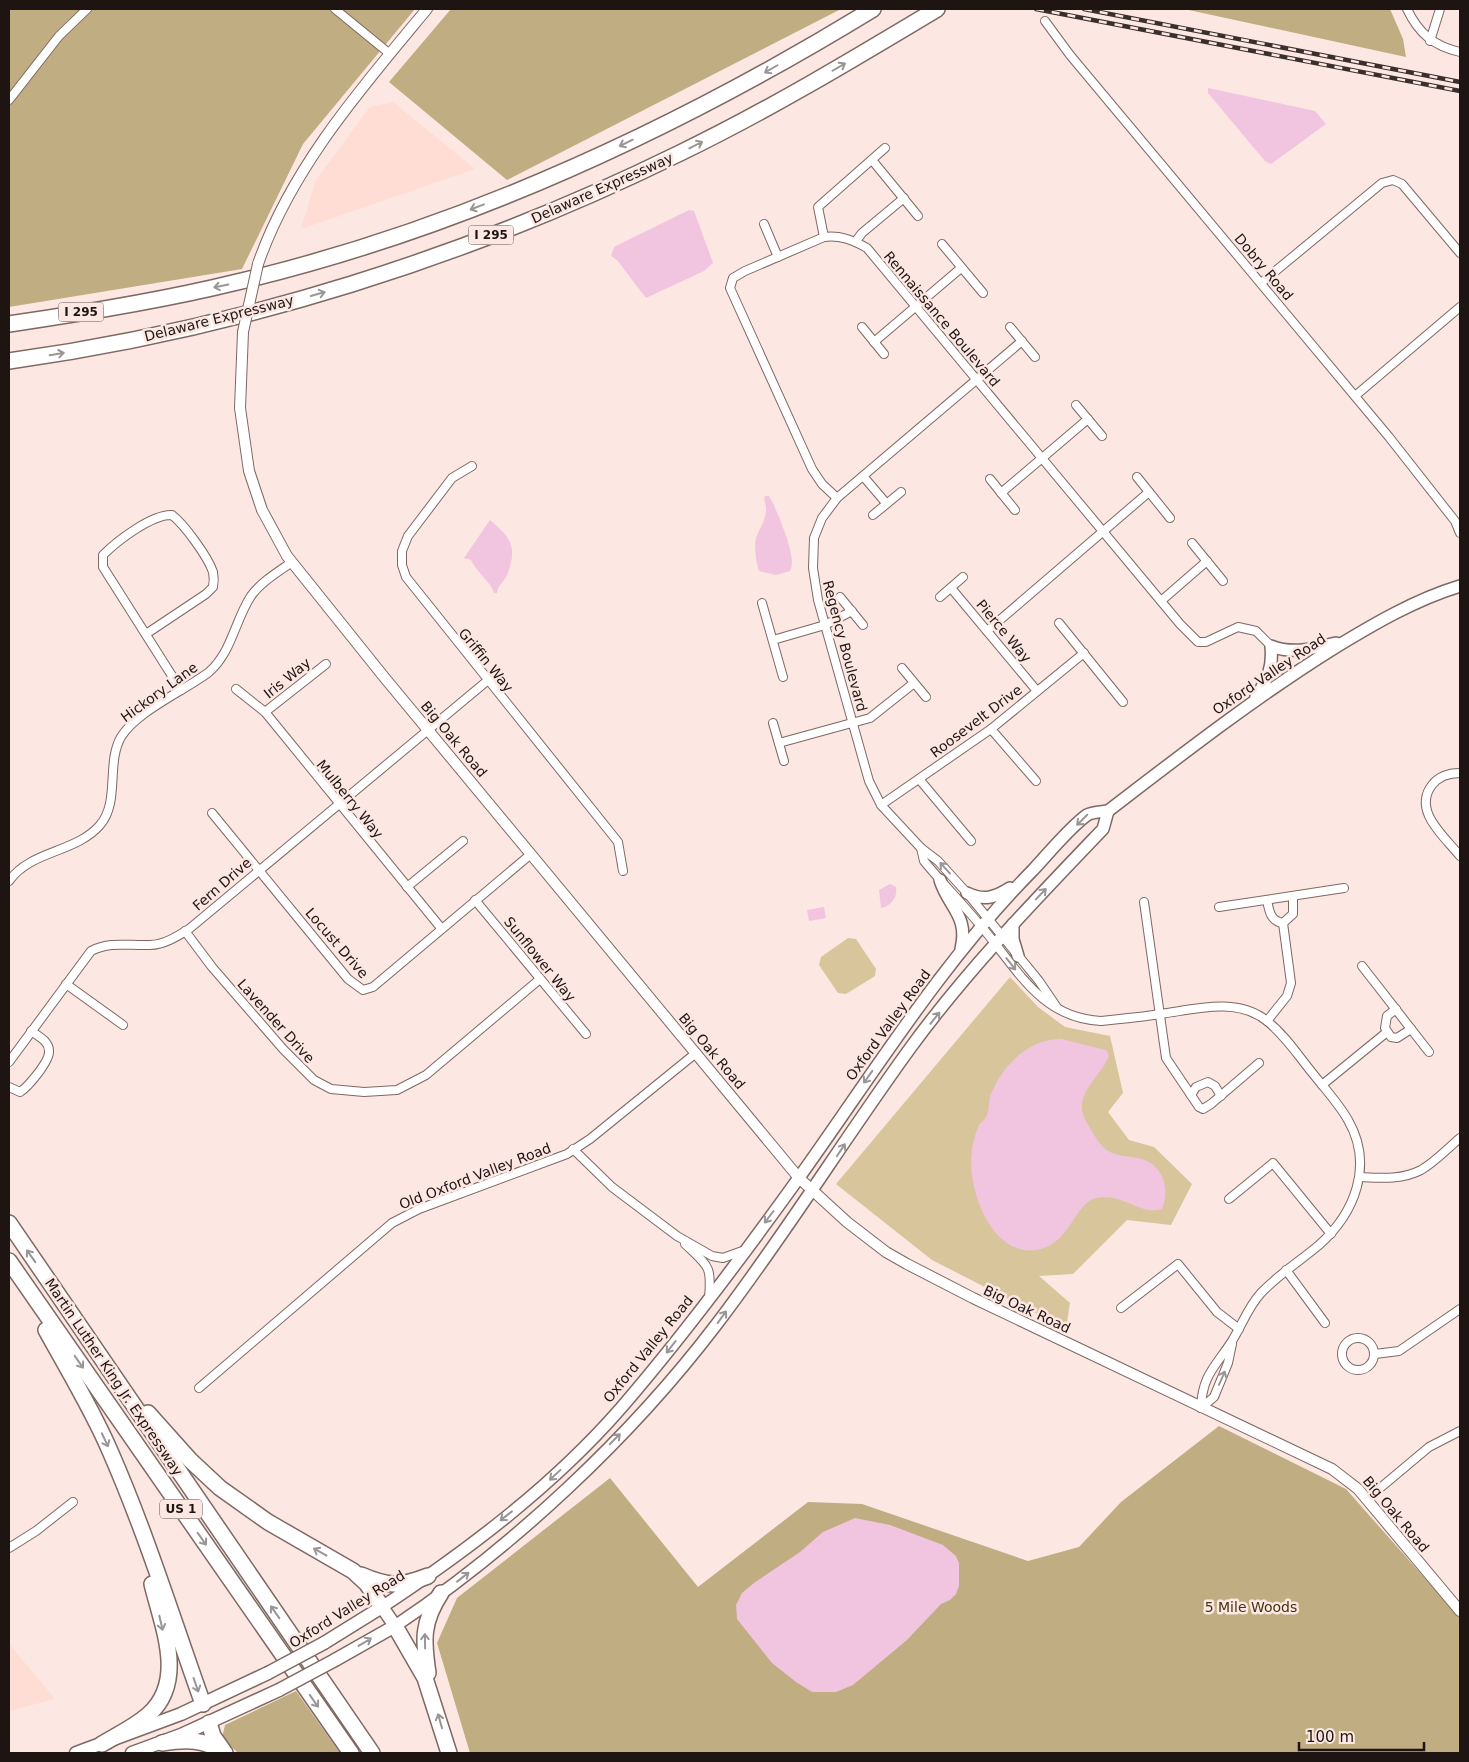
<svg xmlns="http://www.w3.org/2000/svg" width="1469" height="1762" font-family="'DejaVu Sans',sans-serif">
<style>
.built{fill:#ffddd5}
.green{fill:#d8c59c}
.forest{fill:#c1ad82}
.water{fill:#f1c4df}
.lines{fill:none;stroke-linecap:round;stroke-linejoin:round}
.minor-casing{stroke:#7e6863;stroke-width:10}
.tertiary-casing{stroke:#7e6863;stroke-width:12}
.secondary-casing{stroke:#7e6863;stroke-width:14}
.primary-casing{stroke:#7e6863;stroke-width:15}
.motorway-casing{stroke:#7e6863;stroke-width:18}
.minor{stroke:#fff;stroke-width:8}
.tertiary{stroke:#fff;stroke-width:10}
.secondary{stroke:#fff;stroke-width:11}
.primary{stroke:#fff;stroke-width:12}
.motorway{stroke:#fff;stroke-width:15}
.rail-casing{stroke:#392f2c;stroke-width:4.5}
.rail{stroke:#fce7e2;stroke-width:2.5;stroke-dasharray:8;stroke-linecap:butt}
.tertiary-bridge-casing{stroke:#7e6863;stroke-width:12;stroke-linecap:butt}
.primary-bridge-casing{stroke:#7e6863;stroke-width:15;stroke-linecap:butt}
.tertiary-bridge{stroke:#fff;stroke-width:10}
.primary-bridge{stroke:#fff;stroke-width:12}
.oneway{stroke:#9a9695}
.labels{text-anchor:middle;stroke-width:5;stroke-linejoin:round;paint-order:stroke}
.shield{fill:#fce7e2;stroke:#615451;stroke-width:1}
.shield-label{font-size:12px;font-weight:bold;fill:#1e1513}
.street-label{font-size:14px;fill:#1e1513;stroke:#fce7e2}
.park-label{font-size:14px;fill:#433411;stroke:#fce7e2}
</style>
<rect width="100%" height="100%" fill="#fce7e2"/>
<g class="built">
<polygon points="393,102 475,169 301,229 316,180 370,107"/>
<polygon points="9,1644 55,1699 9,1711"/>
</g>
<g class="green">
<polygon points="848,938 856,939 876,969 875,976 846,994 838,993 819,965 821,957"/>
<polygon points="1010,977 1038,1007 1065,1027 1110,1036 1123,1093 1108,1112 1129,1140 1154,1147 1192,1184 1171,1225 1127,1220 1073,1274 1039,1276 1070,1303 1067,1322 1063,1327 932,1260 836,1184"/>
</g>
<g class="forest">
<polygon points="9,9 415,9 303,144 242,269 9,307"/>
<polygon points="451,9 841,9 507,180 389,82"/>
<polygon points="1184,9 1390,9 1403,39 1406,57"/>
<polygon points="1219,1426 1346,1489 1460,1618 1460,1753 470,1753 437,1643 457,1598 610,1478 698,1587 808,1502 862,1504 1028,1561 1079,1547 1121,1502"/>
<polygon points="296,1691 340,1753 238,1753 222,1738 225,1725"/>
</g>
<g class="water">
<polygon points="1208,88 1315,111 1326,124 1271,164 1265,161 1208,93"/>
<polygon points="689,210 694,211 713,263 704,271 646,298 617,260 611,256 614,247"/>
<path d="M 765,496 L 769,496 L 773,503 C 779,518 798,558 790,571 L 776,575 L 759,571 C 756,562 754,547 756,538 C 759,529 765,522 766,511 C 767,505 763,502 765,496 Z"/>
<path d="M 490,520 C 506,534 517,543 510,566 C 509,569 508,575 506,577 C 503,582 497,587 497,593 L 494,593 C 493,585 476,571 471,560 L 464,558 Z"/>
<path d="M 890,884 L 896,887 C 898,897 891,906 881,908 L 879,890 Z"/>
<polygon points="824,907 826,918 809,921 807,910"/>
<path d="M 1061,1039 L 1106,1050 L 1109,1055 C 1104,1072 1083,1087 1082,1105 C 1081,1114 1087,1123 1091,1130 C 1096,1138 1101,1146 1108,1151 C 1119,1157 1131,1156 1142,1159 C 1164,1166 1170,1190 1162,1209 C 1140,1216 1124,1193 1097,1198 C 1075,1201 1070,1246 1036,1250 C 993,1256 971,1196 971,1162 C 971,1151 974,1136 979,1125 C 981,1122 985,1120 986,1117 C 990,1110 988,1101 991,1094 C 1003,1065 1028,1039 1061,1039 Z"/>
<polygon points="855,1518 890,1525 943,1545 956,1556 959,1563 959,1586 956,1594 950,1600 941,1604 907,1640 853,1685 836,1692 812,1692 796,1682 772,1663 737,1619 736,1605 742,1593 754,1583 800,1552 823,1532"/>
</g>
<g class="lines">
<g class="minor-casing">
<g id="minor">
<polyline points="335,9 390,54"/>
<path d="M 1407,9 C 1419,34 1434,46 1460,52"/>
<polyline points="1045,21 1070,55 1389,437 1455,521 1460,533"/>
<polyline points="1430,41 1440,9"/>
<polyline points="9,100 59,36 87,9"/>
<polyline points="872,160 918,216"/>
<polyline points="764,224 778,257"/>
<polyline points="824,237 818,207 885,148"/>
<polyline points="856,241 862,233 904,198"/>
<polyline points="942,244 983,293"/>
<polyline points="1261,283 1382,183 1393,180 1402,184 1460,253"/>
<polyline points="862,327 884,354"/>
<polyline points="1010,327 1035,357"/>
<polyline points="1022,341 837,498 822,518 814,538 813,568 818,600 869,781 881,805 921,848 938,861 967,893 1039,981 1056,1006"/>
<polyline points="874,342 961,268"/>
<polyline points="1355,396 1460,307"/>
<polyline points="1076,405 1102,436"/>
<polyline points="472,466 452,478 408,536 402,551 402,565 406,577 618,842 623,871"/>
<polyline points="863,476 886,503"/>
<polyline points="1137,477 1170,518"/>
<polyline points="990,479 1015,510"/>
<polyline points="1001,493 1088,419"/>
<path d="M 837,498 L 822,484 L 812,469 L 730,288 L 733,278 L 745,271 L 824,237 C 840,235 853,240 867,248 L 1180,624 L 1198,642 L 1206,642 L 1238,627 L 1256,631 L 1271,646"/>
<polyline points="873,515 901,492"/>
<polyline points="1192,543 1223,581"/>
<polyline points="951,588 1037,691"/>
<polyline points="840,597 863,625"/>
<polyline points="940,597 963,577"/>
<polyline points="1161,601 1207,561"/>
<polyline points="762,603 783,677"/>
<polyline points="1059,623 1123,702"/>
<polyline points="987,631 1149,492"/>
<path d="M 146,634 L 206,594 L 213,587 C 214,582 214,577 213,572 C 208,557 184,524 172,515 C 152,514 117,541 103,555 L 103,567 L 181,690"/>
<polyline points="773,640 825,625 852,611"/>
<polyline points="902,668 926,697"/>
<polyline points="236,689 265,712 441,928"/>
<polyline points="265,712 326,664"/>
<polyline points="773,723 784,761"/>
<polyline points="991,729 1036,781"/>
<polyline points="779,743 870,718 914,683"/>
<path d="M 1460,773 C 1449,773 1439,776 1432,785 C 1412,811 1445,837 1460,856"/>
<polyline points="919,779 971,841"/>
<polyline points="881,805 991,729 1084,653"/>
<polyline points="212,813 348,979 363,990 373,987 531,854"/>
<path d="M 921,848 L 924,861 C 942,883 962,903 980,925 C 1016,966 1039,1018 1101,1021 C 1121,1019 1141,1017 1161,1014 C 1196,1009 1237,997 1267,1021 C 1286,1036 1299,1057 1314,1075 C 1326,1090 1339,1104 1348,1120 C 1374,1165 1355,1213 1319,1245 C 1300,1261 1279,1274 1261,1293 C 1248,1307 1242,1325 1232,1341 C 1216,1366 1202,1375 1201,1408"/>
<path d="M 9,881 C 31,850 76,853 100,825 C 120,802 106,763 121,737 C 137,711 184,691 209,672 C 232,652 235,620 251,596 C 261,582 278,572 292,562"/>
<polyline points="407,887 463,841"/>
<polyline points="475,900 586,1034"/>
<path d="M 1267,900 C 1269,910 1270,921 1283,923 L 1293,914 L 1293,896"/>
<polyline points="1144,902 1166,1058 1199,1107 1203,1109 1211,1104 1259,1063"/>
<polyline points="1219,907 1344,888"/>
<polyline points="185,931 212,967 283,1049 314,1080 331,1089 364,1092 397,1090 426,1075 540,979"/>
<polyline points="1362,966 1429,1052"/>
<polyline points="66,984 123,1025"/>
<polyline points="1396,1009 1387,1016 1385,1028 1391,1037 1397,1038 1411,1029"/>
<polyline points="1267,1021 1287,996 1291,983 1283,923"/>
<path d="M 9,1062 L 91,951 C 111,941 128,946 150,945 C 164,945 178,936 189,929 L 487,681"/>
<polyline points="1322,1085 1387,1032"/>
<path d="M 9,1087 L 20,1092 C 28,1087 50,1061 49,1051 C 49,1041 38,1036 31,1031"/>
<polyline points="1191,1095 1196,1087 1208,1082 1215,1086 1221,1096"/>
<polyline points="573,1149 612,1187 677,1236 712,1256 723,1258 745,1250"/>
<path d="M 1360,1177 C 1380,1178 1402,1180 1421,1170 C 1435,1162 1448,1148 1460,1138"/>
<polyline points="1229,1199 1273,1163 1331,1234"/>
<path d="M 685,1244 C 708,1266 712,1265 709,1298"/>
<polyline points="1286,1270 1325,1323"/>
<polyline points="1121,1308 1178,1264 1217,1312 1239,1329"/>
<circle cx="1358" cy="1354" r="16"/>
<polyline points="1375,1354 1399,1351 1460,1309"/>
<polyline points="199,1388 392,1223 419,1209 567,1154 590,1139 696,1053"/>
<polyline points="1201,1408 1214,1397 1228,1363 1232,1344"/>
<polyline points="1367,1499 1429,1447 1460,1431"/>
<polyline points="9,1548 36,1531 73,1502"/>
</g>
</g>
<g class="tertiary-casing">
<g id="tertiary">
<path d="M 258,264 C 291,168 363,86 427,9"/>
<polyline points="243,332 240,408 249,471 262,510 287,556 384,677 799,1178 847,1222 886,1252 907,1264 973,1298 1332,1469 1358,1489 1460,1611"/>
</g>
</g>
<g class="secondary-casing">
<g id="secondary">
<path d="M 1256,697 C 1268,678 1273,668 1271,646 C 1294,655 1314,648 1336,643"/>
<path d="M 940,880 C 949,908 969,916 961,949"/>
<path d="M 967,893 C 984,901 994,898 1010,888"/>
<polyline points="1013,924 1013,939 1018,956"/>
<path d="M 382,1607 C 468,1550 553,1486 621,1408 C 684,1335 742,1257 798,1179 C 874,1073 941,963 1033,870 C 1048,854 1070,827 1087,815 C 1092,812 1101,812 1108,811 C 1181,755 1253,699 1331,650 C 1372,625 1414,600 1460,586"/>
<path d="M 395,1626 C 513,1547 630,1438 716,1325 C 785,1235 844,1139 911,1047 C 968,969 1036,899 1103,829 L 1108,811"/>
</g>
</g>
<g class="primary-casing">
<g id="primary">
<polyline points="324,1643 382,1607 395,1626 335,1660"/>
<polyline points="76,1753 181,1714 268,1673"/>
<polyline points="132,1753 181,1735 279,1690"/>
</g>
</g>
<g class="motorway-casing">
<g id="motorway">
<path d="M 9,324 C 84,313 160,301 233,283 C 460,230 675,130 873,9"/>
<path d="M 9,361 C 240,329 468,257 678,154 C 767,111 852,60 937,9"/>
<polyline points="9,1223 372,1753"/>
<polyline points="9,1261 351,1753"/>
<path d="M 46,1330 C 68,1370 92,1409 110,1451 C 146,1533 173,1620 203,1704"/>
<polyline points="148,1413 190,1460 220,1488 268,1522 353,1571 367,1584 382,1607"/>
<path d="M 361,1575 C 389,1587 400,1587 428,1576"/>
<polyline points="395,1626 425,1678 449,1753"/>
<path d="M 428,1673 C 423,1640 422,1622 441,1593"/>
<polyline points="209,1723 213,1736 223,1750"/>
<path d="M 162,1743 C 187,1739 204,1739 225,1753"/>
<path d="M 102,1744 C 117,1735 134,1727 148,1715 C 187,1681 162,1626 152,1584"/>
</g>
</g>
<use href="#minor" class="minor"/>
<use href="#tertiary" class="tertiary"/>
<use href="#secondary" class="secondary"/>
<use href="#primary" class="primary"/>
<use href="#motorway" class="motorway"/>
<g class="rail-casing">
<g id="rail">
<polyline points="1036,9 1460,91"/>
<polyline points="1084,9 1460,82"/>
</g>
</g>
<use href="#rail" class="rail"/>
<g class="tertiary-bridge-casing">
<polyline id="tertiary-bridge" points="243,332 258,264"/>
</g>
<g class="primary-bridge-casing">
<g id="primary-bridge">
<polyline points="268,1673 324,1643"/>
<polyline points="279,1690 335,1660"/>
</g>
</g>
<use href="#tertiary-bridge" class="tertiary-bridge"/>
<use href="#primary-bridge" class="primary-bridge"/>
</g>
<defs><path id="oneway-shaft" d="M-6 0H5M1.5-3L5.5 0L1.5 3" fill="none" stroke-width="1.6" stroke-linecap="round" stroke-linejoin="round" transform="scale(1.25)"/></defs>
<g class="oneway">
<use href="#oneway-shaft" transform="translate(839 67) rotate(-30)"/>
<use href="#oneway-shaft" transform="translate(771 69) rotate(150)"/>
<use href="#oneway-shaft" transform="translate(626 143) rotate(154)"/>
<use href="#oneway-shaft" transform="translate(696 145) rotate(-27)"/>
<use href="#oneway-shaft" transform="translate(477 207) rotate(159)"/>
<use href="#oneway-shaft" transform="translate(221 286) rotate(168)"/>
<use href="#oneway-shaft" transform="translate(318 294) rotate(-16)"/>
<use href="#oneway-shaft" transform="translate(57 354) rotate(-9)"/>
<use href="#oneway-shaft" transform="translate(1082 820) rotate(135)"/>
<use href="#oneway-shaft" transform="translate(945 868) rotate(-132)"/>
<use href="#oneway-shaft" transform="translate(1041 894) rotate(-46)"/>
<use href="#oneway-shaft" transform="translate(1011 964) rotate(52)"/>
<use href="#oneway-shaft" transform="translate(935 1018) rotate(-51)"/>
<use href="#oneway-shaft" transform="translate(868 1077) rotate(125)"/>
<use href="#oneway-shaft" transform="translate(841 1150) rotate(-56)"/>
<use href="#oneway-shaft" transform="translate(769 1217) rotate(127)"/>
<use href="#oneway-shaft" transform="translate(31 1256) rotate(-125)"/>
<use href="#oneway-shaft" transform="translate(722 1317) rotate(-54)"/>
<use href="#oneway-shaft" transform="translate(671 1347) rotate(128)"/>
<use href="#oneway-shaft" transform="translate(79 1362) rotate(55)"/>
<use href="#oneway-shaft" transform="translate(1222 1378) rotate(-66)"/>
<use href="#oneway-shaft" transform="translate(615 1439) rotate(-45)"/>
<use href="#oneway-shaft" transform="translate(105 1440) rotate(65)"/>
<use href="#oneway-shaft" transform="translate(555 1475) rotate(137)"/>
<use href="#oneway-shaft" transform="translate(506 1516) rotate(142)"/>
<use href="#oneway-shaft" transform="translate(202 1539) rotate(55)"/>
<use href="#oneway-shaft" transform="translate(320 1552) rotate(-151)"/>
<use href="#oneway-shaft" transform="translate(463 1577) rotate(-38)"/>
<use href="#oneway-shaft" transform="translate(275 1612) rotate(-125)"/>
<use href="#oneway-shaft" transform="translate(161 1623) rotate(77)"/>
<use href="#oneway-shaft" transform="translate(425 1641) rotate(-91)"/>
<use href="#oneway-shaft" transform="translate(365 1642) rotate(-31)"/>
<use href="#oneway-shaft" transform="translate(196 1685) rotate(71)"/>
<use href="#oneway-shaft" transform="translate(314 1701) rotate(55)"/>
<use href="#oneway-shaft" transform="translate(440 1721) rotate(-106)"/>
</g>
<g class="labels">
<g class="shield">
<rect x="468.5" y="225.5" width="45" height="19" rx="4"/>
<rect x="58.5" y="302.5" width="45" height="19" rx="4"/>
<rect x="160" y="1499.5" width="42" height="19" rx="4"/>
</g>
<g class="shield-label">
<text x="491" y="239">I 295</text>
<text x="81" y="316">I 295</text>
<text x="181" y="1513">US 1</text>
</g>
<g class="street-label">
<text transform="translate(602 188) rotate(-24)" y="5">Delaware Expressway</text>
<text transform="translate(1264 267) rotate(50)" y="5">Dobry Road</text>
<text transform="translate(219 318) rotate(-14)" y="5">Delaware Expressway</text>
<text transform="translate(942 319) rotate(50)" y="5">Rennaissance Boulevard</text>
<text transform="translate(1004 631) rotate(50)" y="5">Pierce Way</text>
<text transform="translate(845 646) rotate(75)" y="5">Regency Boulevard</text>
<text transform="translate(486 660) rotate(51)" y="5">Griffin Way</text>
<text transform="translate(1269 674) rotate(-34)" y="5">Oxford Valley Road</text>
<text transform="translate(287 678) rotate(-39)" y="5">Iris Way</text>
<text transform="translate(159 692) rotate(-36)" y="5">Hickory Lane</text>
<text transform="translate(976 721) rotate(-37)" y="5">Roosevelt Drive</text>
<text transform="translate(454 739) rotate(50)" y="5">Big Oak Road</text>
<text transform="translate(350 799) rotate(51)" y="5">Mulberry Way</text>
<text transform="translate(222 884) rotate(-41)" y="5">Fern Drive</text>
<text transform="translate(337 943) rotate(49)" y="5">Locust Drive</text>
<text transform="translate(540 959) rotate(51)" y="5">Sunflower Way</text>
<text transform="translate(276 1021) rotate(48)" y="5">Lavender Drive</text>
<text transform="translate(888 1025) rotate(-54)" y="5">Oxford Valley Road</text>
<text transform="translate(712 1051) rotate(50)" y="5">Big Oak Road</text>
<text transform="translate(475 1176) rotate(-21)" y="5">Old Oxford Valley Road</text>
<text transform="translate(1027 1309) rotate(25)" y="5">Big Oak Road</text>
<text transform="translate(648 1349) rotate(-51)" y="5">Oxford Valley Road</text>
<text transform="translate(114 1377) rotate(56)" y="5">Martin Luther King Jr. Expressway</text>
<text transform="translate(1396 1514) rotate(50)" y="5">Big Oak Road</text>
<text transform="translate(347 1609) rotate(-32)" y="5">Oxford Valley Road</text>
</g>
<g class="park-label">
<text x="1251" y="1612">5 Mile Woods</text>
</g>
</g>
<rect width="1469" height="1762" fill="none" stroke="#1e1513" stroke-width="20"/>
<path d="M1299 1742v8h125v-8" fill="none" stroke="#1e1513" stroke-width="2.5"/>
<text x="1306" y="1742" font-size="15" fill="#1e1513" stroke="#fce7e2" stroke-width="4" paint-order="stroke">100 m</text>
</svg>
